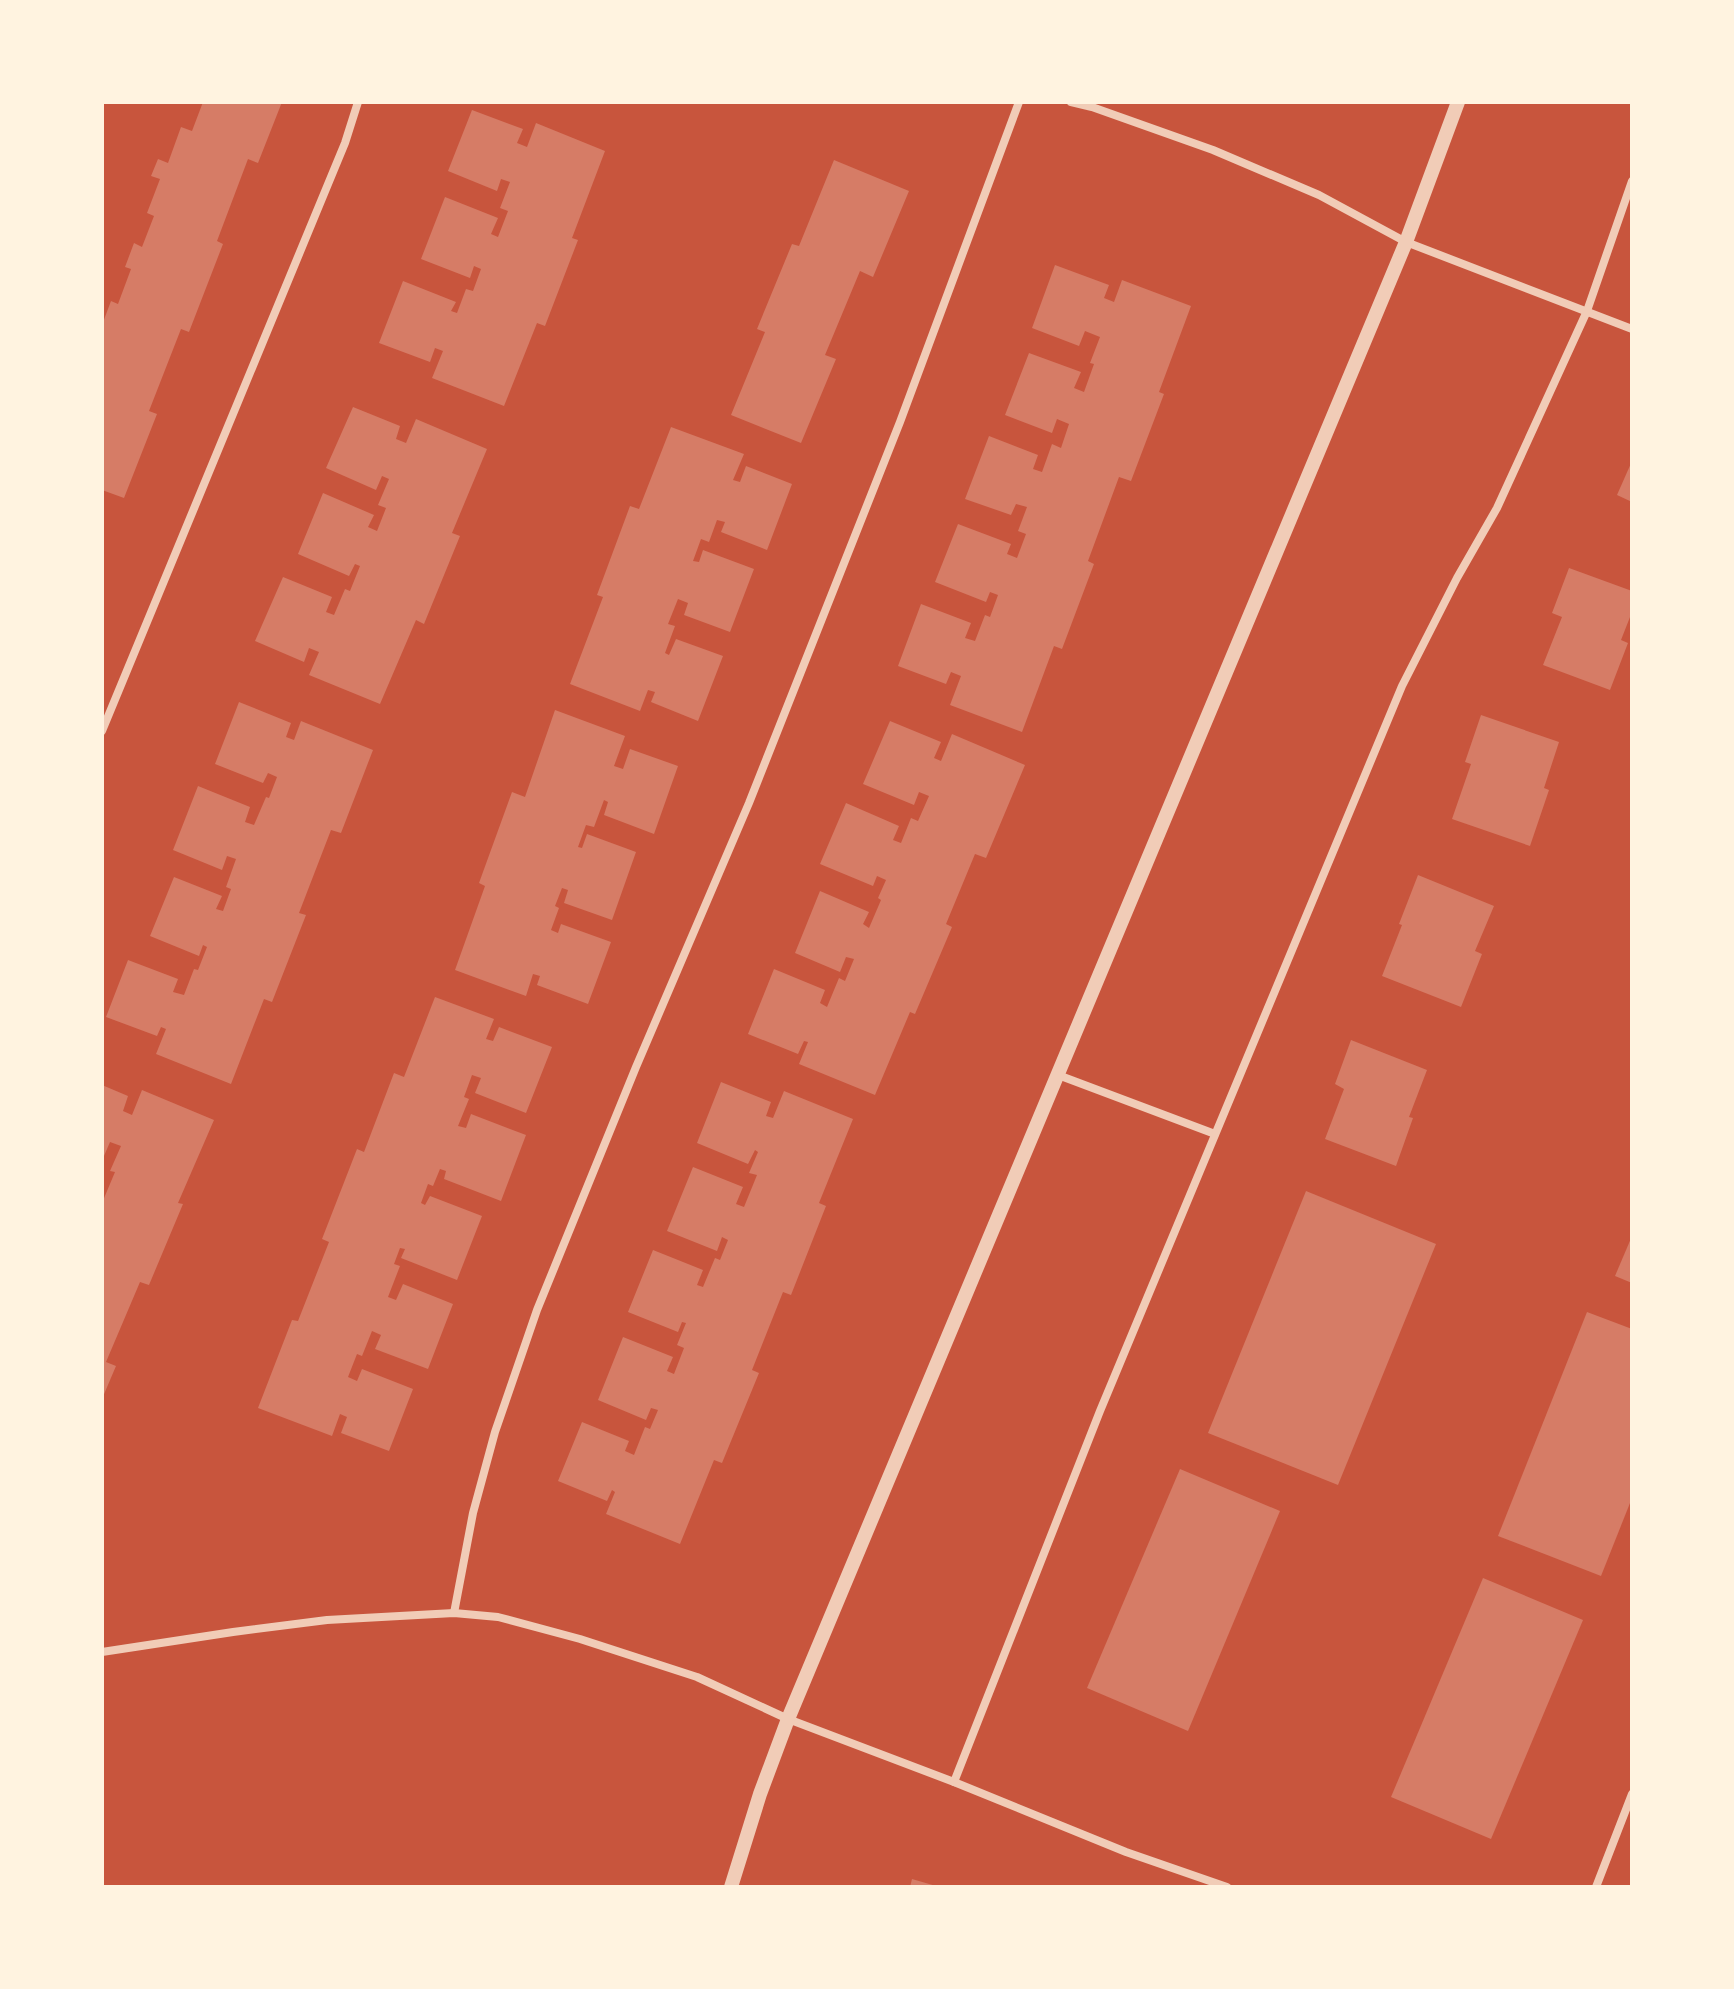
<svg xmlns="http://www.w3.org/2000/svg" width="1734" height="1989" font-family="Jost,sans-serif">
<style>
.building{fill:#d67c66}
.lines{fill:none;stroke-linecap:round;stroke-linejoin:round}
.minor{stroke:#f1ccb7;stroke-width:8}
.tertiary{stroke:#f1ccb7;stroke-width:14}
</style>
<rect width="100%" height="100%" fill="#c8553d"/>
<g class="building">
<polygon points="203,102 282,102 258,163 248,159 217,241 223,244 189,332 181,329 149,411 157,414 124,498 102,490 102,325 111,301 118,304 131,269 125,267 134,243 142,247 154,216 147,213 160,179 151,176 158,159 168,163 181,127 192,131"/>
<polygon points="472,110 523,129 517,143 527,147 536,123 605,151 572,238 578,240 545,326 537,323 504,406 432,378 443,351 435,348 430,362 379,343 403,281 456,302 451,311 457,313 466,289 473,291 481,269 474,266 470,278 421,259 445,197 498,218 491,234 498,237 508,211 500,208 510,182 501,179 497,191 448,171"/>
<polygon points="834,160 909,191 873,277 860,271 825,355 836,359 801,443 731,415 765,332 757,329 792,244 799,246"/>
<polygon points="1055,265 1109,285 1104,298 1114,302 1122,280 1191,306 1159,392 1164,394 1131,481 1119,477 1088,561 1094,564 1062,649 1054,646 1022,732 950,705 961,676 951,672 946,684 898,666 921,604 971,623 965,638 975,641 985,615 990,617 998,595 990,592 986,602 935,582 958,524 1011,544 1007,554 1017,558 1026,534 1018,531 1027,507 1016,504 1011,515 965,499 989,436 1038,455 1033,469 1042,472 1052,444 1061,448 1069,424 1057,419 1052,433 1005,415 1029,353 1081,372 1074,388 1084,392 1094,364 1090,363 1100,337 1085,331 1079,346 1032,328"/>
<polygon points="353,407 400,426 396,439 406,443 416,419 487,449 452,533 460,536 424,624 416,620 380,704 309,675 319,652 309,648 304,662 255,641 283,577 332,597 326,612 334,615 345,589 350,591 360,566 355,564 349,576 298,554 323,493 374,515 368,527 377,531 386,508 378,505 389,479 382,476 376,490 326,468"/>
<polygon points="671,427 744,454 733,480 740,482 746,466 792,484 767,550 721,532 725,522 717,520 709,542 701,539 693,561 699,562 703,550 754,569 730,632 684,615 688,603 678,599 668,624 675,626 665,653 669,655 676,639 723,656 698,721 651,702 655,692 648,690 640,711 570,684 603,597 597,595 630,506 639,509"/>
<polygon points="1632,461 1632,502 1617,495"/>
<polygon points="1569,568 1632,591 1632,612 1621,640 1628,643 1610,690 1543,665 1562,617 1552,613"/>
<polygon points="239,702 291,723 286,737 294,740 301,721 373,750 341,833 331,830 299,913 306,915 272,1002 264,999 231,1084 156,1054 166,1029 161,1027 157,1036 106,1017 128,960 178,979 173,992 184,995 194,969 198,970 207,947 203,945 199,956 150,936 174,877 222,896 216,909 223,911 231,889 226,887 236,859 227,856 222,870 173,850 198,786 250,807 245,822 254,825 266,797 269,798 277,777 268,773 263,783 215,764"/>
<polygon points="555,710 625,736 614,766 623,769 630,749 678,766 654,834 604,815 608,802 604,800 594,827 586,825 578,847 582,848 587,834 636,852 612,920 564,903 568,890 562,888 555,906 559,908 551,930 558,933 561,924 611,942 588,1004 537,985 540,976 533,974 526,996 455,970 485,886 479,883 512,792 525,797"/>
<polygon points="1481,715 1559,742 1544,788 1549,790 1530,846 1452,819 1471,764 1465,762"/>
<polygon points="890,721 941,742 934,758 941,761 952,734 1025,765 986,858 975,854 946,924 952,927 915,1014 910,1012 875,1095 799,1064 808,1042 804,1041 798,1054 748,1034 774,969 825,990 820,1003 827,1007 839,978 845,981 854,959 846,957 840,972 795,953 820,891 869,912 863,924 869,928 881,900 878,898 886,880 877,876 873,886 820,864 846,803 899,826 893,840 901,843 911,818 918,821 929,796 919,792 914,805 863,784"/>
<polygon points="1418,875 1494,906 1475,951 1482,954 1461,1007 1382,976 1402,925 1399,924"/>
<polygon points="435,997 494,1019 486,1039 493,1041 499,1027 552,1047 526,1113 475,1093 481,1078 472,1075 464,1097 469,1099 458,1126 466,1128 471,1114 526,1135 501,1201 444,1179 446,1171 440,1169 433,1186 428,1184 421,1203 425,1205 430,1196 482,1216 457,1280 401,1258 405,1249 400,1248 394,1264 400,1266 388,1297 396,1300 403,1284 453,1304 428,1369 375,1349 381,1335 372,1331 362,1356 357,1354 348,1377 357,1381 362,1369 413,1389 389,1451 341,1433 347,1417 340,1414 332,1436 258,1408 292,1320 298,1321 329,1242 322,1239 357,1149 364,1152 394,1073 404,1077"/>
<polygon points="1351,1040 1427,1070 1409,1117 1413,1118 1396,1166 1325,1139 1344,1089 1335,1084"/>
<polygon points="721,1082 771,1102 766,1116 773,1118 784,1091 853,1119 819,1203 826,1206 791,1295 783,1292 752,1370 759,1373 722,1463 714,1460 680,1544 606,1514 615,1492 612,1490 607,1501 558,1481 582,1422 629,1441 625,1451 634,1455 645,1427 650,1429 658,1410 651,1408 646,1420 598,1400 623,1337 673,1357 667,1371 674,1374 684,1348 677,1345 686,1323 682,1322 678,1332 628,1312 653,1250 703,1270 697,1285 703,1287 715,1258 720,1260 728,1240 722,1237 717,1251 667,1231 693,1167 743,1187 736,1204 744,1207 757,1175 749,1173 758,1152 755,1150 748,1164 697,1143"/>
<polygon points="102,1085 128,1096 123,1111 132,1115 142,1090 214,1120 178,1203 183,1204 149,1285 140,1282 106,1362 116,1366 102,1399 102,1203 115,1172 110,1171 121,1146 110,1142 104,1156 102,1155"/>
<polygon points="1306,1191 1436,1244 1338,1485 1208,1433"/>
<polygon points="1632,1236 1632,1283 1615,1276"/>
<polygon points="1587,1312 1632,1329 1632,1498 1601,1576 1498,1536"/>
<polygon points="1180,1469 1280,1511 1188,1731 1087,1688"/>
<polygon points="1483,1578 1583,1620 1491,1839 1391,1797"/>
<polygon points="912,1879 936,1886 936,1887 910,1887"/>
</g>
<g class="lines">
<g class="minor">
<polyline points="1071,102 1092,107 1213,150 1319,195 1406,242 1632,329"/>
<polyline points="102,731 345,143 358,102"/>
<polyline points="1058,1075 1215,1134"/>
<polyline points="454,1613 473,1513 495,1432 537,1310 636,1067 749,803 900,422 1019,102"/>
<polyline points="102,1652 233,1632 327,1620 454,1613 498,1617 580,1639 697,1677 788,1719 954,1782 1126,1852 1227,1887"/>
<polyline points="954,1782 1100,1411 1402,686 1457,578 1497,508 1587,311 1632,181"/>
<polyline points="1596,1887 1632,1794"/>
</g>
<polyline class="tertiary" points="731,1887 760,1794 788,1719 1406,242 1458,102"/>
</g>
<rect width="1734" height="1989" fill="none" stroke="#fff3e0" stroke-width="208"/>
</svg>
